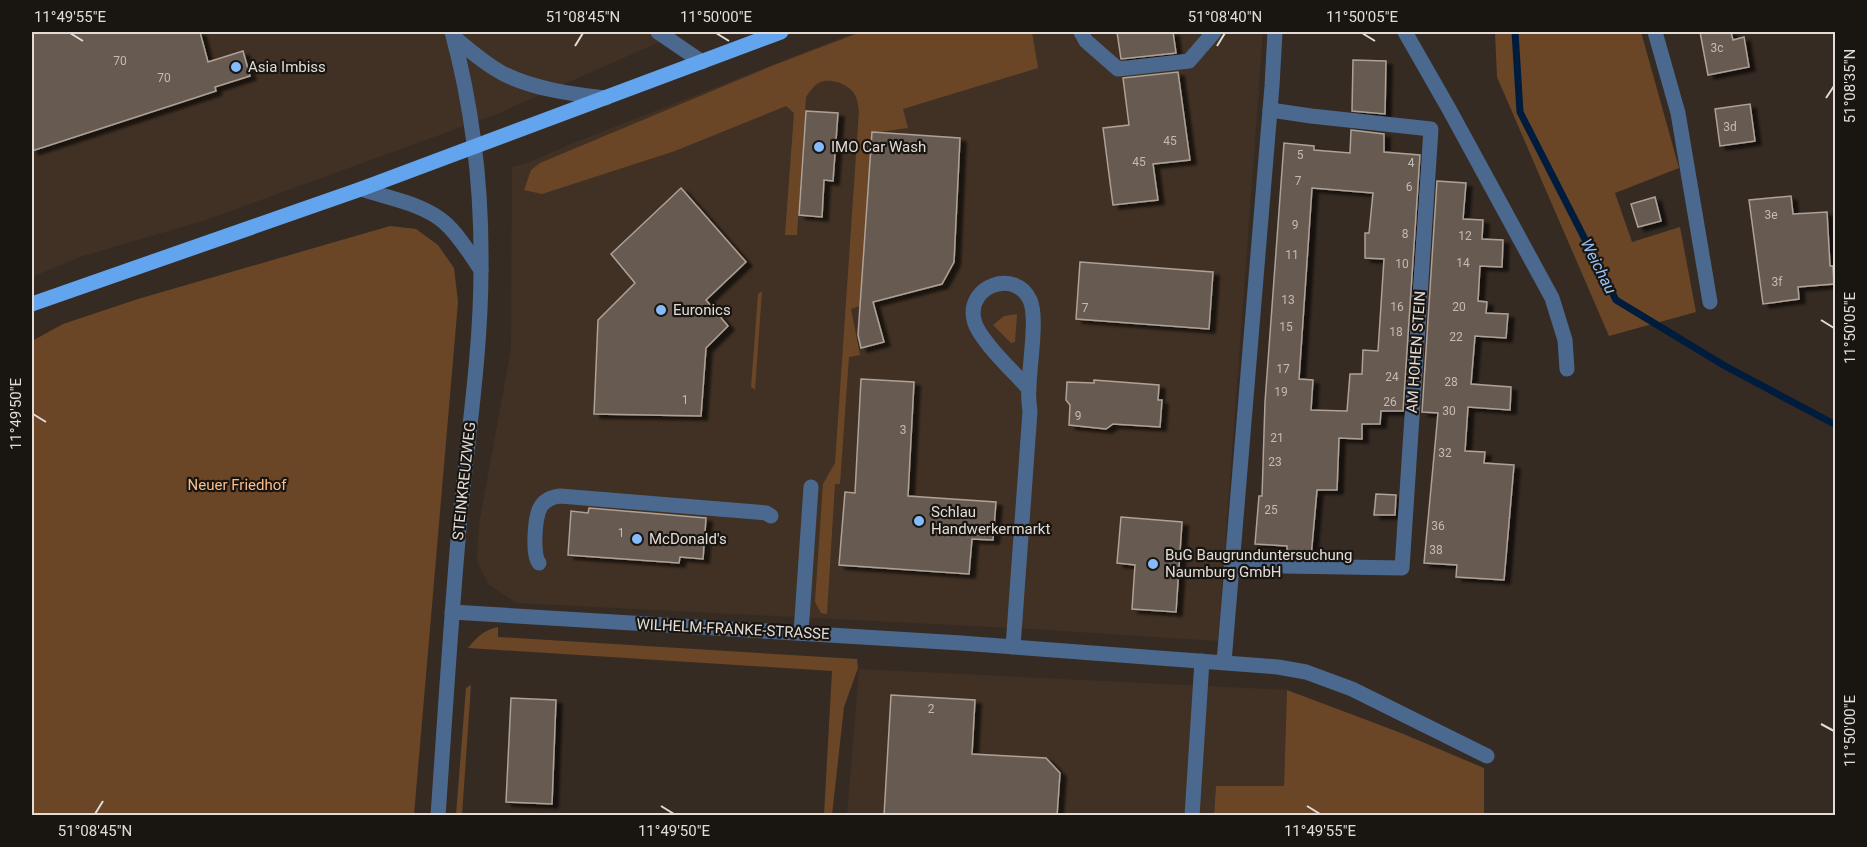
<svg xmlns="http://www.w3.org/2000/svg" width="1867" height="847" font-family="Roboto,sans-serif">
<style>
.built{fill:#413124}
.green{fill:#6a4627}
.lines{fill:none;stroke-linecap:round;stroke-linejoin:round}
.stream{stroke:#001c3d;stroke-width:7}
.building{fill:#665a51;stroke:#aea197;stroke-width:1.5;fill-rule:evenodd;filter:url(#shadow)}
.minor{stroke:#4b698e;stroke-width:15}
.major{stroke:#63a4ee;stroke-width:15}
.ticks{fill:none;stroke:#e2dbd6;stroke-width:2}
.poi-dot{fill:#85bbfb;stroke:#191511;stroke-width:2}
.labels{text-anchor:middle;stroke-width:4.5;stroke-linejoin:round;paint-order:stroke}
.number-label{font-size:12px;fill:#c3bbb5}
.poi-label{font-size:15px;fill:#e2dbd6;stroke:#191511;text-anchor:start}
.street-label{font-size:15px;fill:#e2dbd6;stroke:#191511}
.park-label{font-size:15px;fill:#fabc8a;stroke:#191511}
.water-label{font-size:16px;font-style:italic;fill:#92c3fc;stroke:#191511}
.neatline{fill:none;stroke:#e2dbd6;stroke-width:2}
.ticks-label{font-size:15px;text-anchor:middle;fill:#e2dbd6}
</style>
<defs>
<filter id="shadow"><feDropShadow dx="6" dy="4" stdDeviation="1.5" flood-color="#0009"/></filter>
</defs>
<rect width="100%" height="100%" fill="#362b23"/>
<g class="built">
<polygon points="32,32 682,32 497,114 206,220 83,256 32,277"/>
<polygon points="856,32 1263,32 1218,641 1032,629 517,603 489,585 477,561 479,524 511,349 512,167 530,162 571,144"/>
<polygon points="859,669 1287,690 1284,787 1216,786 1214,815 847,816"/>
</g>
<g class="green">
<path d="M 861,32 L 1032,32 L 1038,68 L 903,109 L 908,128 L 872,133 L 860,306 L 851,309 L 860,355 L 849,357 L 840,484 L 835,484 L 827,614 L 821,613 L 815,602 L 823,484 L 835,463 L 859,111 C 858,106 858,101 856,97 C 852,86 835,79 824,81 C 815,83 811,90 806,97 L 797,235 L 785,235 L 794,113 L 786,106 L 675,151 L 542,194 L 524,190 L 531,170 L 540,163 L 774,65 Z"/>
<polygon points="1495,32 1641,32 1679,168 1615,193 1632,242 1680,227 1696,312 1609,336 1497,77"/>
<polygon points="390,226 416,229 438,245 454,268 458,302 414,815 32,815 32,341 63,324 138,299"/>
<polygon points="762,291 755,390 751,387 758,294"/>
<polygon points="1017,314 1015,342 1011,343 993,325 1004,316"/>
<path d="M 498,627 L 498,637 L 857,659 L 858,668 L 844,707 L 832,815 L 824,815 L 832,671 L 468,648 C 477,637 484,630 498,627 Z"/>
<polygon points="471,685 462,815 456,815 466,688"/>
<polygon points="1287,690 1401,733 1484,768 1484,815 1214,815 1216,786 1284,786"/>
</g>
<g class="lines">
<polyline class="stream" points="1515,32 1520,112 1616,300 1725,366 1836,425"/>
</g>
<g class="building">
<polygon points="32,32 200,32 208,62 243,51 250,76 215,87 216,91 32,151"/>
<polygon points="1117,32 1173,32 1176,53 1121,59"/>
<polygon points="1700,32 1731,32 1733,40 1744,37 1749,67 1708,75"/>
<polygon points="1353,60 1386,61 1385,114 1352,111"/>
<polygon points="1178,72 1190,160 1153,164 1158,200 1113,205 1103,128 1129,125 1123,78"/>
<polygon points="1750,104 1755,141 1720,146 1715,109"/>
<polygon points="806,111 838,113 833,181 824,180 822,217 799,215"/>
<path d="M 1351,130 L 1384,134 L 1384,152 L 1420,155 L 1403,411 L 1381,411 L 1380,424 L 1362,424 L 1362,439 L 1339,438 L 1337,490 L 1317,490 L 1311,557 L 1287,555 L 1287,546 L 1255,544 L 1259,496 L 1262,496 L 1265,402 L 1284,143 L 1314,146 L 1314,150 L 1350,153 ZM 1312,188 L 1373,193 L 1369,233 L 1365,233 L 1365,258 L 1384,259 L 1378,351 L 1363,350 L 1362,374 L 1350,374 L 1347,411 L 1311,410 L 1313,380 L 1299,379 Z"/>
<polygon points="872,132 960,138 954,262 942,284 873,302 884,342 861,348 858,335"/>
<polygon points="1437,181 1466,183 1463,219 1483,220 1482,239 1503,240 1502,267 1480,266 1478,301 1487,302 1486,313 1508,314 1506,338 1475,336 1471,384 1511,387 1510,410 1468,407 1465,451 1485,452 1484,463 1514,465 1504,580 1456,577 1457,565 1424,563 1438,413 1422,412"/>
<polygon points="681,188 746,262 706,300 728,326 706,348 701,416 594,414 598,320 635,283 611,254"/>
<polygon points="1791,196 1793,214 1827,212 1830,266 1833,266 1834,284 1798,287 1799,299 1763,304 1749,200"/>
<polygon points="1655,197 1661,221 1638,227 1631,204"/>
<polygon points="1080,262 1213,272 1209,329 1076,319"/>
<polygon points="861,379 914,382 908,496 996,502 993,540 972,539 969,574 839,565 845,492 855,493"/>
<polygon points="1094,380 1159,385 1158,400 1162,400 1160,427 1113,424 1106,429 1069,425 1070,405 1066,400 1067,382 1094,383"/>
<polygon points="1376,494 1396,495 1395,515 1374,515"/>
<polygon points="589,508 706,518 703,559 680,557 679,563 568,555 571,511 588,513"/>
<polygon points="1121,517 1182,522 1176,612 1132,609 1135,565 1117,563"/>
<polygon points="891,695 975,700 972,754 1046,758 1060,773 1057,816 884,816"/>
<polygon points="511,698 556,700 552,804 506,802"/>
</g>
<g class="lines">
<g class="minor">
<polyline points="658,32 702,62"/>
<polyline points="1081,32 1086,41 1118,69 1189,61 1214,32"/>
<polyline points="1405,32 1449,109 1552,298 1565,340 1567,369"/>
<polyline points="1655,32 1678,113 1710,302"/>
<path d="M 454,37 C 469,50 484,63 502,73 C 533,89 571,94 606,98"/>
<path d="M 361,189 C 387,198 422,203 444,222 C 459,235 470,254 481,270"/>
<path d="M 539,563 C 532,555 535,517 540,508 C 544,500 552,497 560,496 L 756,512 L 766,513 L 771,516"/>
<polyline points="1231,565 1402,568 1431,129 1311,116 1270,110"/>
<polyline points="452,612 961,643 1278,667 1306,672 1352,689 1487,756"/>
<polyline points="801,633 811,487"/>
<path d="M 1013,647 L 1030,411 C 1029,404 1028,396 1029,388 C 1029,366 1038,318 1030,300 C 1015,268 966,286 974,320 C 978,339 1015,373 1028,388"/>
<polyline points="1224,662 1272,86 1275,32"/>
<path d="M 438,816 C 445,716 451,617 460,517 C 468,435 481,352 481,269 C 482,188 473,109 452,32"/>
<polyline points="1192,816 1202,661"/>
</g>
<polyline class="major" points="32,304 361,189 781,32"/>
</g>
<path class="ticks" d="M 70,33 L 83,41M 716,33 L 729,41M 1362,33 L 1375,41M 575,46 L 583,33M 1217,46 L 1225,33M 1826,98 L 1834,86M 1821,320 L 1834,328M 33,414 L 46,422M 1821,724 L 1834,731M 661,806 L 674,814M 1307,806 L 1320,814M 95,814 L 103,801"/>
<g class="poi-dot">
<circle cx="236" cy="67" r="6"/>
<circle cx="819" cy="147" r="6"/>
<circle cx="661" cy="310" r="6"/>
<circle cx="919" cy="521" r="6"/>
<circle cx="637" cy="539" r="6"/>
<circle cx="1153" cy="564" r="6"/>
</g>
<g class="labels">
<g class="number-label">
<text x="1717" y="52">3c</text>
<text x="120" y="65">70</text>
<text x="164" y="82">70</text>
<text x="1730" y="131">3d</text>
<text x="1170" y="145">45</text>
<text x="1300" y="159">5</text>
<text x="1139" y="166">45</text>
<text x="1411" y="167">4</text>
<text x="1298" y="185">7</text>
<text x="1409" y="191">6</text>
<text x="1771" y="219">3e</text>
<text x="1295" y="229">9</text>
<text x="1405" y="238">8</text>
<text x="1465" y="240">12</text>
<text x="1292" y="259">11</text>
<text x="1463" y="267">14</text>
<text x="1402" y="268">10</text>
<text x="1777" y="286">3f</text>
<text x="1288" y="304">13</text>
<text x="1397" y="311">16</text>
<text x="1459" y="311">20</text>
<text x="1085" y="312">7</text>
<text x="1286" y="331">15</text>
<text x="1396" y="336">18</text>
<text x="1456" y="341">22</text>
<text x="1283" y="373">17</text>
<text x="1392" y="381">24</text>
<text x="1451" y="386">28</text>
<text x="1281" y="396">19</text>
<text x="685" y="404">1</text>
<text x="1390" y="406">26</text>
<text x="1449" y="415">30</text>
<text x="1078" y="420">9</text>
<text x="903" y="434">3</text>
<text x="1277" y="442">21</text>
<text x="1445" y="457">32</text>
<text x="1275" y="466">23</text>
<text x="1271" y="514">25</text>
<text x="1438" y="530">36</text>
<text x="621" y="537">1</text>
<text x="1436" y="554">38</text>
<text x="931" y="713">2</text>
</g>
<g class="poi-label">
<text x="248" y="72">Asia Imbiss</text>
<text x="831" y="152">IMO Car Wash</text>
<text x="673" y="315">Euronics</text>
<text x="931" y="517">Schlau<tspan x="931" dy="17">Handwerkermarkt</tspan></text>
<text x="649" y="544">McDonald's</text>
<text x="1165" y="560">BuG Baugrunduntersuchung<tspan x="1165" dy="17">Naumburg GmbH</tspan></text>
</g>
<g class="street-label">
<text transform="translate(1416 352) rotate(-86)" y="5">AM HOHEN STEIN</text>
<text transform="translate(464 481) rotate(-84)" y="5">STEINKREUZWEG</text>
<text transform="translate(733 629) rotate(3)" y="5">WILHELM-FRANKE-STRASSE</text>
</g>
<g class="park-label">
<text x="237" y="490">Neuer Friedhof</text>
</g>
<g class="water-label">
<text transform="translate(1599 266) rotate(63)" y="6">Weichau</text>
</g>
</g>
<rect width="1867" height="847" fill="none" stroke="#191511" stroke-width="66"/>
<rect x="33" y="33" width="1801" height="781" class="neatline"/>
<g class="ticks-label">
<text x="70" y="22">11°49'55"E</text>
<text x="583" y="22">51°08'45"N</text>
<text x="716" y="22">11°50'00"E</text>
<text x="1225" y="22">51°08'40"N</text>
<text x="1362" y="22">11°50'05"E</text>
<text transform="translate(1850 86) rotate(-90)" y="5">51°08'35"N</text>
<text transform="translate(1850 328) rotate(-90)" y="5">11°50'05"E</text>
<text transform="translate(16 414) rotate(-90)" y="5">11°49'50"E</text>
<text transform="translate(1850 731) rotate(-90)" y="5">11°50'00"E</text>
<text x="95" y="836">51°08'45"N</text>
<text x="674" y="836">11°49'50"E</text>
<text x="1320" y="836">11°49'55"E</text>
</g>
</svg>
